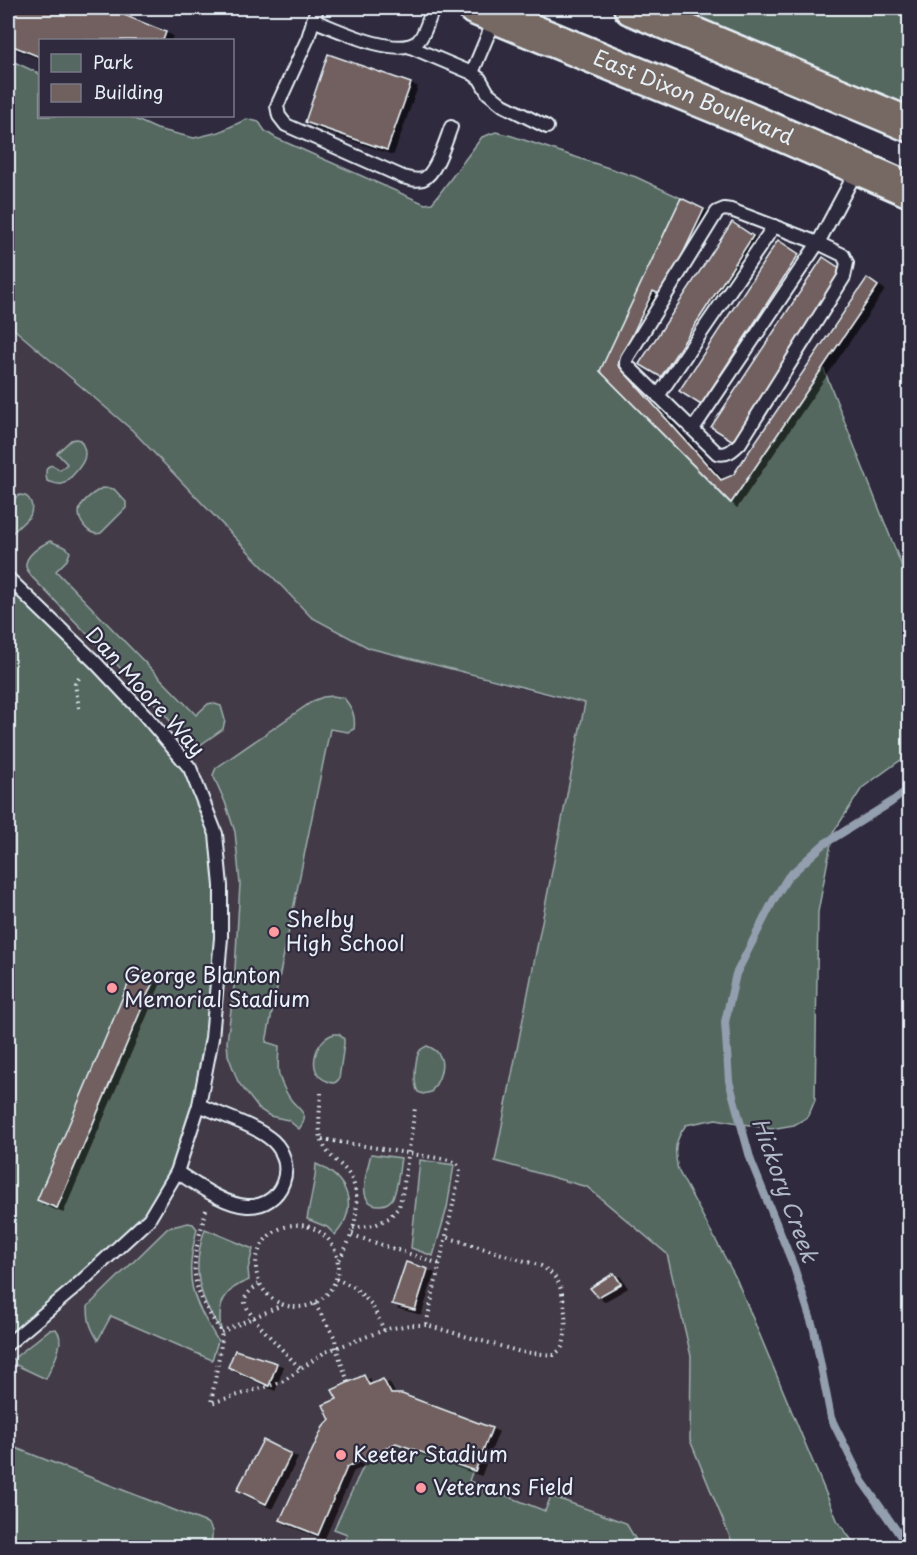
<svg xmlns="http://www.w3.org/2000/svg" width="917" height="1555" font-family="'Playpen Sans',sans-serif">
<style>
.built{fill:#433a47}
.green{fill:#556861;stroke:#9eacac;stroke-width:1.5}
.lines{fill:none;stroke-linecap:round;stroke-linejoin:round}
.stream{stroke:#939eaf;stroke-width:8}
.building{fill:#71615e;stroke:#e8f1f8;stroke-width:1.5;filter:url(#shadow)}
.lane-casing{stroke:#e8f1f8;stroke-width:16}
.highway-casing{stroke:#e8f1f8;stroke-width:38}
.path{stroke:#e8f1f8;stroke-width:4;stroke-dasharray:1.5 4.5;stroke-linecap:butt}
.lane{stroke:#2f2a3d;stroke-width:12}
.highway{stroke:#766964;stroke-width:33}
.poi-dot{fill:#ff9aa2;stroke:#2f2a3d;stroke-width:2}
.labels{text-anchor:middle;stroke-width:4.5;stroke-linejoin:round;paint-order:stroke}
.street-label{font-size:21px;fill:#e8f1f8;stroke:#2f2a3d}
.poi-label{font-size:21px;fill:#e8f1f8;stroke:#2f2a3d;text-anchor:start}
.water-label{font-size:22px;font-style:italic;fill:#b0b9c7;stroke:#2f2a3d}
</style>
<defs>
<filter id="shadow"><feDropShadow dx="6" dy="4" stdDeviation="0" flood-color="#0009"/></filter>
</defs>
<rect width="100%" height="100%" fill="#2f2a3d"/>
<filter id="ink" filterUnits="userSpaceOnUse"><feTurbulence type="fractalNoise" baseFrequency=".0167" numOctaves="2"/><feDisplacementMap in="SourceGraphic" scale="12" xChannelSelector="R" yChannelSelector="G"/><feConvolveMatrix kernelMatrix="1 2 1 2 8 2 1 2 1" color-interpolation-filters="sRGB"/></filter>
<g filter="url(#ink)">
<polygon class="built" points="8,324 132,430 311,617 369,648 546,695 585,703 495,1161 587,1187 667,1254 691,1356 690,1440 734,1547 8,1547"/>
<g class="green">
<polygon points="675,8 909,8 909,108"/>
<path d="M 8,59 L 40,74 L 40,116 L 128,116 L 157,129 L 194,138 L 219,132 L 247,119 L 259,122 L 265,131 L 276,138 L 425,204 L 432,203 L 437,197 L 482,137 L 496,132 L 512,136 L 636,177 L 681,198 L 600,371 L 730,503 L 823,367 L 909,584 L 909,754 L 862,788 L 833,833 L 818,912 L 815,1100 L 808,1117 L 794,1125 L 771,1129 L 716,1119 L 686,1125 C 674,1141 674,1151 678,1170 L 736,1278 L 838,1522 L 857,1547 L 734,1547 L 690,1440 L 691,1356 L 667,1254 L 587,1187 L 495,1161 L 585,703 L 369,648 L 311,617 L 132,430 L 8,324 Z"/>
<path d="M 76,439 L 80,440 C 90,454 84,463 73,475 C 70,478 66,483 62,484 C 57,485 51,482 47,481 C 44,468 48,460 60,470 L 67,464 L 57,453 L 71,440 Z"/>
<path d="M 102,488 L 114,489 L 126,502 L 126,508 L 101,533 C 89,537 76,520 80,508 C 83,500 95,492 102,488 Z"/>
<path d="M 20,495 C 31,495 34,506 30,516 L 8,537 L 8,506 L 16,497 Z"/>
<path d="M 50,541 L 67,548 L 70,552 L 67,560 L 56,571 L 196,715 L 208,704 L 212,703 L 221,706 L 225,720 L 223,729 L 200,745 L 191,746 L 160,709 L 31,576 C 30,573 27,571 26,567 C 24,556 41,545 50,541 Z"/>
<polygon points="8,578 190,768 216,834 221,886 212,1038 177,1172 149,1219 8,1344"/>
<path d="M 333,696 L 344,698 C 352,708 356,716 354,729 L 348,732 L 330,729 L 266,1042 L 279,1046 C 279,1055 277,1066 279,1075 C 281,1083 287,1095 292,1101 C 302,1112 310,1115 299,1129 L 288,1120 L 270,1116 L 259,1109 L 238,1082 L 228,1055 L 227,1042 L 234,986 L 240,884 L 235,832 L 225,802 L 213,775 L 216,768 L 313,701 L 323,697 Z"/>
<path d="M 334,1034 L 339,1034 L 344,1039 L 344,1044 L 339,1079 C 335,1084 333,1084 327,1081 C 305,1073 315,1039 334,1034 Z"/>
<path d="M 427,1046 C 450,1054 442,1077 431,1092 L 423,1094 L 418,1092 C 413,1084 415,1060 419,1052 C 421,1048 423,1048 427,1046 Z"/>
<path d="M 371,1154 L 401,1158 C 399,1168 398,1191 392,1199 C 389,1203 385,1205 380,1205 C 354,1206 368,1167 371,1154 Z"/>
<polygon points="420,1160 454,1165 447,1208 433,1256 411,1248"/>
<path d="M 316,1164 C 348,1178 360,1207 335,1235 L 327,1227 L 307,1219 L 315,1177 Z"/>
<path d="M 188,1223 L 193,1224 L 197,1229 C 184,1282 191,1296 218,1341 L 212,1360 L 111,1316 L 98,1340 C 90,1327 88,1321 88,1306 L 168,1228 Z"/>
<path d="M 205,1229 L 253,1249 L 248,1269 L 249,1280 C 224,1289 217,1304 221,1330 C 198,1296 191,1269 205,1229 Z"/>
<path d="M 56,1329 C 67,1342 52,1365 46,1379 L 14,1364 L 8,1378 L 8,1363 L 49,1330 Z"/>
<polygon points="408,1443 474,1467 469,1481 545,1511 551,1496 626,1523 640,1547 342,1547 347,1534 334,1529 366,1461"/>
<path d="M 8,1445 L 207,1523 C 215,1530 212,1538 210,1547 L 8,1547 Z"/>
</g>
<g class="lines">
<polyline class="stream" points="909,1548 862,1481 831,1418 814,1330 794,1267 751,1161 729,1081 725,1022 736,974 773,901 788,877 824,844 890,803 910,788"/>
</g>
<g class="building">
<polygon points="8,8 107,8 166,32 163,40 40,40 40,57 8,44"/>
<polygon points="328,54 411,83 387,150 305,122"/>
<polygon points="681,198 704,209 663,296 653,291 618,365 721,480 733,475 867,278 878,286 731,503 600,371"/>
<polygon points="732,222 753,236 661,377 639,364"/>
<polygon points="778,240 799,254 701,405 679,391"/>
<polygon points="823,257 844,271 733,441 711,427"/>
<polygon points="135,968 155,977 57,1208 37,1200"/>
<polygon points="406,1262 428,1269 415,1310 392,1304"/>
<polygon points="614,1273 621,1284 598,1297 590,1288"/>
<polygon points="235,1350 277,1363 269,1386 228,1367"/>
<polygon points="364,1375 369,1385 383,1379 391,1394 402,1394 492,1428 475,1471 396,1443 347,1467 318,1535 280,1520 323,1427 330,1420 323,1405 337,1399 332,1390"/>
<polygon points="263,1440 291,1454 266,1504 237,1490"/>
</g>
<g class="lines">
<g class="lane-casing">
<g id="lane">
<path d="M 317,8 L 308,38 L 277,106 L 279,116 L 286,125 L 403,177 C 410,179 416,181 423,179 C 436,174 446,140 451,127"/>
<path d="M 313,20 C 336,29 395,58 417,42 C 424,37 430,16 433,8"/>
<polyline points="408,46 472,73 480,79 488,93 503,105 547,127"/>
<polyline points="472,73 495,18"/>
<path d="M 724,209 L 731,210 L 818,243 L 843,255 L 847,263 L 844,277 L 740,443 C 733,450 727,456 717,453 L 629,367 L 626,363 L 627,358 L 717,212 Z"/>
<polyline points="658,396 774,226"/>
<polyline points="693,429 818,243 858,168"/>
<polyline points="8,578 94,661 144,714 190,768 216,834 221,886 221,938 212,1038 199,1105 177,1172 149,1219 71,1291 8,1344"/>
<path d="M 177,1172 C 196,1184 224,1205 247,1206 C 283,1208 298,1164 273,1141 C 257,1126 221,1115 199,1105"/>
</g>
</g>
<g class="highway-casing">
<g id="highway">
<path id="s1" d="M 475,8 L 737,115 L 910,190"/>
<polyline points="631,8 910,125"/>
</g>
</g>
<g class="path">
<polyline points="79,708 75,684 81,675"/>
<path d="M 321,1093 C 320,1111 316,1131 325,1148 C 332,1160 344,1165 350,1176 C 364,1199 354,1240 338,1260"/>
<path d="M 322,1139 L 449,1160 C 457,1163 459,1165 460,1173 L 426,1325"/>
<path d="M 206,1210 C 199,1238 188,1267 200,1295 C 205,1308 214,1320 221,1332 L 222,1339 L 211,1403 L 282,1382 L 325,1352 L 387,1329 L 410,1325 L 426,1325 L 521,1352 L 554,1355 C 555,1354 560,1350 561,1349 C 569,1336 565,1295 558,1282 C 554,1275 548,1270 541,1266 L 446,1237"/>
<circle cx="297" cy="1266" r="41"/>
<polyline points="353,1228 375,1225 389,1218 399,1207 403,1190 415,1108"/>
<polyline points="352,1235 440,1264"/>
<polyline points="336,1279 354,1287 372,1305 384,1330"/>
<path d="M 259,1284 C 253,1289 244,1294 245,1302 C 246,1316 290,1356 300,1369"/>
<polyline points="315,1304 335,1338 336,1348 348,1382"/>
<polyline points="221,1332 282,1305"/>
</g>
<use href="#lane" class="lane"/>
<use href="#highway" class="highway"/>
</g>
</g>
<g class="poi-dot">
<circle cx="274" cy="932" r="6"/>
<circle cx="112" cy="988" r="6"/>
<circle cx="341" cy="1455" r="6"/>
<circle cx="421" cy="1488" r="6"/>
</g>
<g class="labels">
<g class="street-label">
<text dy="7" stroke="none"><textPath href="#s1" startOffset="236">East Dixon Boulevard</textPath></text>
<text transform="translate(145 692) rotate(48)" y="7">Dan Moore Way</text>
</g>
<g class="poi-label">
<text x="286" y="927">Shelby<tspan x="286" dy="24">High School</tspan></text>
<text x="124" y="983">George Blanton<tspan x="124" dy="24">Memorial Stadium</tspan></text>
<text x="353" y="1462">Keeter Stadium</text>
<text x="433" y="1495">Veterans Field</text>
</g>
<g class="water-label">
<text transform="translate(785 1190) rotate(70)" y="8">Hickory Creek</text>
</g>
</g>
<rect width="917" height="1555" fill="none" stroke="#2f2a3d" stroke-width="30"/>
<rect x="15" y="15" width="887" height="1525" fill="none" stroke="#e8f1f8" stroke-width="2" filter="url(#ink)"/>
<rect x="39" y="39" width="195" height="78" fill="#2f2a3d" stroke="#797a88" stroke-width="1.5"/>
<rect x="51" y="54" width="30" height="18" fill="#556861" stroke="#797a88" stroke-width="1.5"/>
<text x="93" y="69" font-size="18" fill="#e8f1f8">Park</text>
<rect x="51" y="84" width="30" height="18" fill="#71615e" stroke="#797a88" stroke-width="1.5"/>
<text x="93" y="99" font-size="18" fill="#e8f1f8">Building</text>
</svg>
